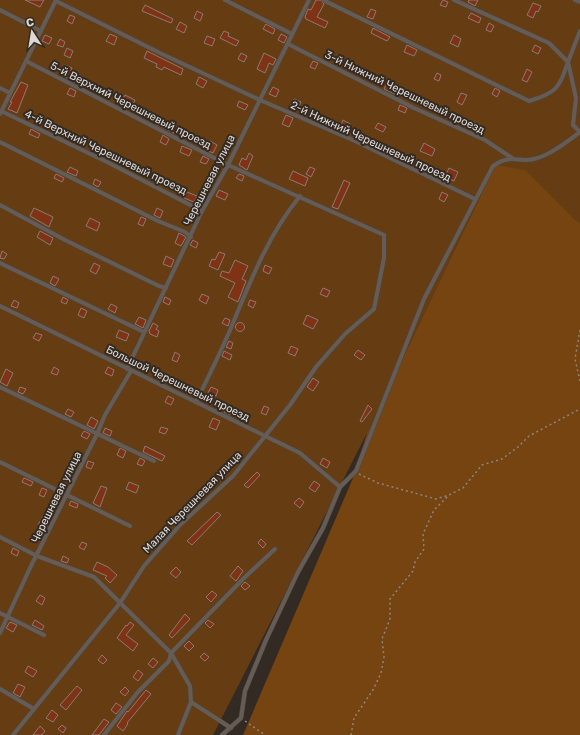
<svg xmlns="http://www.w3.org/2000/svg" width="580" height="735" font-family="Rubik,sans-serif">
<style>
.green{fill:#663d13}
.forest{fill:#754410}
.building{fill:#803314;stroke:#887b77}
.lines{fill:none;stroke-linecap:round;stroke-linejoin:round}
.lane-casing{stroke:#4d4641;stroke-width:5}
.path{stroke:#8d8680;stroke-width:1.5;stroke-dasharray:2 3;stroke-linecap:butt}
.lane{stroke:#655c55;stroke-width:4}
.labels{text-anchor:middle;stroke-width:4;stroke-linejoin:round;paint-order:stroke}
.street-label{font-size:11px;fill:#ded8d4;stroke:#322a23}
</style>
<rect width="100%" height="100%" fill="#322a23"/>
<polygon class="green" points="0,0 580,0 580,223 572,217 481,195 367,433 213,735 0,735"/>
<polygon class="forest" points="496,165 525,170 572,217 580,223 580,735 243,735 353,478 367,433 481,195"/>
<g class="building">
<polygon points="25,0 44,0 40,7"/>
<polygon points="316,0 320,0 324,4 317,17 328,22 325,28 306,19 305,17 308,9 311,10"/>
<polygon points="443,0 448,2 446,7 440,5"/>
<polygon points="469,0 478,0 475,6 468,2"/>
<polygon points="533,3 541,6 538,12 536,11 533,18 527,15"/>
<polygon points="145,5 173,19 171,23 142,11"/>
<polygon points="371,9 376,11 373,19 367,17"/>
<polygon points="197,11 203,14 200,21 194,18"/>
<polygon points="471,13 481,18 479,23 468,18"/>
<polygon points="70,15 75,17 72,24 67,21"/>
<polygon points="180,22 187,26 184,33 176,29"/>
<polygon points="489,23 494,26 491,32 486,30"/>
<polygon points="266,24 275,29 273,34 263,29"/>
<polygon points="373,28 390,37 387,41 371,33"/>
<polygon points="224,31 229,33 228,36 239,41 236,46 220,38"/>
<polygon points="110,34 117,37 114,45 106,41"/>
<polygon points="281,34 287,37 284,43 278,40"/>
<polygon points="45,35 52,38 49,44 42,41"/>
<polygon points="454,35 461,39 458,47 450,43"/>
<polygon points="207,36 215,39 212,46 204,43"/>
<polygon points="60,39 65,42 63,47 57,45"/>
<polygon points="407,45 417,50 414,56 404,52"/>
<polygon points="535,45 541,48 538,54 532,51"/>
<polygon points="67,48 73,51 70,58 64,55"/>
<polygon points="147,51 183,69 181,75 164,67 162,70 156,67 157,64 144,58"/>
<polygon points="241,53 247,56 244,62 238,59"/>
<polygon points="264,53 276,59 273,65 269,63 265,73 257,69"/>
<polygon points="313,61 318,63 315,69 310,67"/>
<polygon points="65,65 72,68 71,71 83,77 79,84 61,75"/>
<polygon points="527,69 532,72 527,82 522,80"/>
<polygon points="437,73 441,75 439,81 434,79"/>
<polygon points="199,77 207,81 203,88 196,84"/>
<polygon points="21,82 28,85 17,113 8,109 12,102 10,102"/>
<polygon points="393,83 401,87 397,95 384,89 386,85 391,87"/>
<polygon points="273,87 279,90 276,97 269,94"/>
<polygon points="70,88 76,91 74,97 67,94"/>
<polygon points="495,88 500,91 497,97 492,94"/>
<polygon points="461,93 467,95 462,105 457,102"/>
<polygon points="125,95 135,100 132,106 122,101"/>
<polygon points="294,99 301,102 298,108 291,105"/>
<polygon points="239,101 248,105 245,110 237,106"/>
<polygon points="400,105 407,108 405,113 398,110"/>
<polygon points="286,115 293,118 289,127 282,124"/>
<polygon points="158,118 179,128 176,134 155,124"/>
<polygon points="343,120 350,124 348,128 341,125"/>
<polygon points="473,122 480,125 475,132 470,129"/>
<polygon points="378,123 386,127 383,132 375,128"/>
<polygon points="31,129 40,134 38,138 29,134"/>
<polygon points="163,135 169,139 166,145 160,142"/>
<polygon points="210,141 217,145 213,153 206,150"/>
<polygon points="424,143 435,149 432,156 420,151"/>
<polygon points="182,146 192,150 189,156 180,152"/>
<polygon points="249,153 253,156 247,170 239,165 242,158 246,160"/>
<polygon points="203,156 209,159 206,164 200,162"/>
<polygon points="70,167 78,171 76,176 67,172"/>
<polygon points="310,167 315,169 311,177 306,174"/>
<polygon points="449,168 458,172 454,181 445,177"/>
<polygon points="293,171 308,178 305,186 289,179"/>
<polygon points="56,174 64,178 62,182 54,178"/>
<polygon points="239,174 244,176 242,181 236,178"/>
<polygon points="95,179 101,182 98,187 93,184"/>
<polygon points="344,180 350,183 338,209 332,207"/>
<polygon points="219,190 228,194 225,200 216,196"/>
<polygon points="187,192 197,196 194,202 184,198"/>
<polygon points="442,192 448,195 444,202 439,199"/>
<polygon points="34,208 53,217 49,227 30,216"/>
<polygon points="157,208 163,211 160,218 154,215"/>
<polygon points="141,217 146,219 143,226 138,224"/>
<polygon points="90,218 100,223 97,231 86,226"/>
<polygon points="40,231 53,238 50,245 37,237"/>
<polygon points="179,233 186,237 181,246 175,243"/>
<polygon points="193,240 198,243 196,248 190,245"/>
<polygon points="2,251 7,254 4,259 0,258"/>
<polygon points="219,252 225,254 218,270 209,266 212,259 215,260"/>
<polygon points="166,256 174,260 171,267 163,264"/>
<polygon points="235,260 248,266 242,279 246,281 238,302 228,297 235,283 220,276 222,271 229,273"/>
<polygon points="94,263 100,266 96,274 90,271"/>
<polygon points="265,265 272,268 269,274 263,271"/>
<polygon points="53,276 59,279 55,286 50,283"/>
<polygon points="323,288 330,291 327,297 320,294"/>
<polygon points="202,294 209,297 206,304 199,300"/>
<polygon points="63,297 68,300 66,304 61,302"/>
<polygon points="165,297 171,300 169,305 163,302"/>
<polygon points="14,300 19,303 17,308 11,306"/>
<polygon points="250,300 256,302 253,308 248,305"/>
<polygon points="111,304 117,307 115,313 108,309"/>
<polygon points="81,308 87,311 84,318 78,315"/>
<polygon points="307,315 318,320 313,329 303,324"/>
<polygon points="139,317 146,320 143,328 135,324"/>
<polygon points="225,318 230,320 228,326 222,323"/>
<circle cx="240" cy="327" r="4.5"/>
<polygon points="153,323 158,326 156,329 159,331 157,337 150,334 149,331"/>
<polygon points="119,330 129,334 126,341 116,337"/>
<polygon points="36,333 42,335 39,341 33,338"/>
<polygon points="229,341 233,343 231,349 226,347"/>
<polygon points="291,346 298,349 295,356 288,353"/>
<polygon points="358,350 365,355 361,360 354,355"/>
<polygon points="224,351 232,355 230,360 222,356"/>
<polygon points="175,352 180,355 177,362 172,360"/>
<polygon points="54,367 59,370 57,375 51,373"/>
<polygon points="108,367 114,370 112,376 105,373"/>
<polygon points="6,369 13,373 7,386 0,382"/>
<polygon points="313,378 319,382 313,391 307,387"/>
<polygon points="20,387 26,389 23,394 18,392"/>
<polygon points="211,387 218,390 216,396 208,393"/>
<polygon points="168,396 174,399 171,405 165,402"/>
<polygon points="368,405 372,409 362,422 360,421"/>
<polygon points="264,406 269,408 266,415 261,413"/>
<polygon points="226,407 232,410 230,415 224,412"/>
<polygon points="68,409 74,412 71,417 65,414"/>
<polygon points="91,417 98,421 94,429 87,425"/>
<polygon points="213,418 220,421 216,430 209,427"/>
<polygon points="161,427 168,429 165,434 159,432"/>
<polygon points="105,428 112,431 110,436 103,433"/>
<polygon points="84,431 90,434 87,439 81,436"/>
<polygon points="145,446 165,456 162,461 143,452"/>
<polygon points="120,448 126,451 123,458 117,455"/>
<polygon points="140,458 145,461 142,466 137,464"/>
<polygon points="323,458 330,462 327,468 320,464"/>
<polygon points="88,461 94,463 91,469 86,467"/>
<polygon points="257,472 260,475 248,488 244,485"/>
<polygon points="24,478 33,482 31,486 22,482"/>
<polygon points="314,481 320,485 315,492 309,488"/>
<polygon points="129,482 139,486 136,493 126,489"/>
<polygon points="101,486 107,488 100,507 93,503"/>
<polygon points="42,488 47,490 44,497 39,495"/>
<polygon points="299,498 304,502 300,508 294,503"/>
<polygon points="71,501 78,504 77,508 69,505"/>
<polygon points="217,512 221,515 192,545 187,541"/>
<polygon points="43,516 50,519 46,529 38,525"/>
<polygon points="261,539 266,544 263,548 258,543"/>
<polygon points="82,542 87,544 84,550 79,547"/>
<polygon points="13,548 19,551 17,556 11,553"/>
<polygon points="63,556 69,559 67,563 61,561"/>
<polygon points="97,562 108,567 117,575 110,583 105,578 107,576 93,570"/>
<polygon points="238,566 243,571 236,581 230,576"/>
<polygon points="176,567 181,572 176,578 170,573"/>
<polygon points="245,582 250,586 245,590 241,586"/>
<polygon points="212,591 217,595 211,602 206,597"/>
<polygon points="40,595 45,598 42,605 36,601"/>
<polygon points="185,614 190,619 172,638 169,635"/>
<polygon points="35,620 44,626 42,630 32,625"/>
<polygon points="208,620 214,624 210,628 205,623"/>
<polygon points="10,622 17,625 13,632 6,628"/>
<polygon points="130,622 134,625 126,635 138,644 133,651 117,638 126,625 127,626"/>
<polygon points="189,641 194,646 189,651 184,646"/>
<polygon points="204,653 209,657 205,661 200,657"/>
<polygon points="102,655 107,660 103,664 98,660"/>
<polygon points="153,658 158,662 153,668 148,664"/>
<polygon points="28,666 37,671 33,677 25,672"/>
<polygon points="138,670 143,674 138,681 133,677"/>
<polygon points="18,684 25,687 20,697 13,693"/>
<polygon points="77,686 82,690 66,710 60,705"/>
<polygon points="125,687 129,691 125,696 120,692"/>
<polygon points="146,690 151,694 127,723 128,724 123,731 117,726 127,711 128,712"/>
<polygon points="116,703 122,707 116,714 111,710"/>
<polygon points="52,710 58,715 53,722 46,718"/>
<polygon points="104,719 109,722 99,735 92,735"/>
<polygon points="62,725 66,728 63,733 58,729"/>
<polygon points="40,726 45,731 42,735 33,735"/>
</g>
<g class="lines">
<g class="lane-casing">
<g id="lane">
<polyline points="225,0 292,34"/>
<path d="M 323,0 L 529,101 C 557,93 559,88 568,62 L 549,43 L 454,0"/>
<polyline points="575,0 580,2"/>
<polyline points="56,1 162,54 260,100 355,141 475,199"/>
<polyline points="0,10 41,31"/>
<polyline points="580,31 568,62 576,98 573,125 580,132"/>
<polyline points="288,44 414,108 485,140 512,158"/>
<polyline points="0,88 10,93"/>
<polyline points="1,111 107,162 202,211"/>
<polyline points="0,114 56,0"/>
<polyline points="0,142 158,221 185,232 191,237"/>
<polyline points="0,205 65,240 159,286 166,288"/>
<polyline points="0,263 144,332"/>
<polyline points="0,306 300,453 340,487"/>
<polyline points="127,369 202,211 228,165 309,0"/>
<polyline points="0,387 154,461"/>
<path d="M 196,402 C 208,378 220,353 231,328 C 250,282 268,235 300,196"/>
<polyline points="0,462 130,526"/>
<polyline points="0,537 37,556 94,577 171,653 190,686 191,702 178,735"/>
<polyline points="0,613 44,635"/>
<polyline points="0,633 30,568 97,434 105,415 131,371"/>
<polyline points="0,689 34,709"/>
<polyline points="191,702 231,728"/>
<polyline points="13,735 120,603 144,566 180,525 233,476 290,405 316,367 345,334 374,309 384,258 384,235 228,165 26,61"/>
<polyline points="104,735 137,693 169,661 171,653 243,579 275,549"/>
<path d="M 222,735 L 241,718 L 245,691 L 266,640 L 298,572 L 323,528 L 340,487 L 356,471 L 424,299 L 493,166 C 512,153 516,163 534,159 C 549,156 568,141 580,132"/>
</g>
</g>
<g class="path">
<polyline points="580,330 575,359 580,381"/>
<polyline points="359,474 378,483 436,499 449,495 463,488 482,465 502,459 518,447 529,436 580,409"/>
<polyline points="245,721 265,735"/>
<polyline points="351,735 354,718 373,690 381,673 384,657 382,639 390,619 390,599 413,571 415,562 424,549 423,534 434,510 449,495"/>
</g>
<use href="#lane" class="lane"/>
</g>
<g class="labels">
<g class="street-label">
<text transform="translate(405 92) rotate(26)" y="4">3-й Нижний Черешневый проезд</text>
<text transform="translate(131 105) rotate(27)" y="4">5-й Верхний Черешневый проезд</text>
<text transform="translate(371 141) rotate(25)" y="4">2-й Нижний Черешневый проезд</text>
<text transform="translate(106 152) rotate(26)" y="4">4-й Верхний Черешневый проезд</text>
<text transform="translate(209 180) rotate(-63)" y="4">Черешневая улица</text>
<text transform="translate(178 383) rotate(26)" y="4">Большой Черешневый проезд</text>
<text transform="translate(56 497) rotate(-64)" y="4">Черешневая улица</text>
<text transform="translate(192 502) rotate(-46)" y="4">Малая Черешневая улица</text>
</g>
</g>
<g transform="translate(32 32) rotate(348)" stroke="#322a23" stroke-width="3" paint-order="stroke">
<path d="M0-3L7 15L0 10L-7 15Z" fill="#ded8d4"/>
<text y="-6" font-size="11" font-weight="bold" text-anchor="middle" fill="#ded8d4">С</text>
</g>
</svg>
